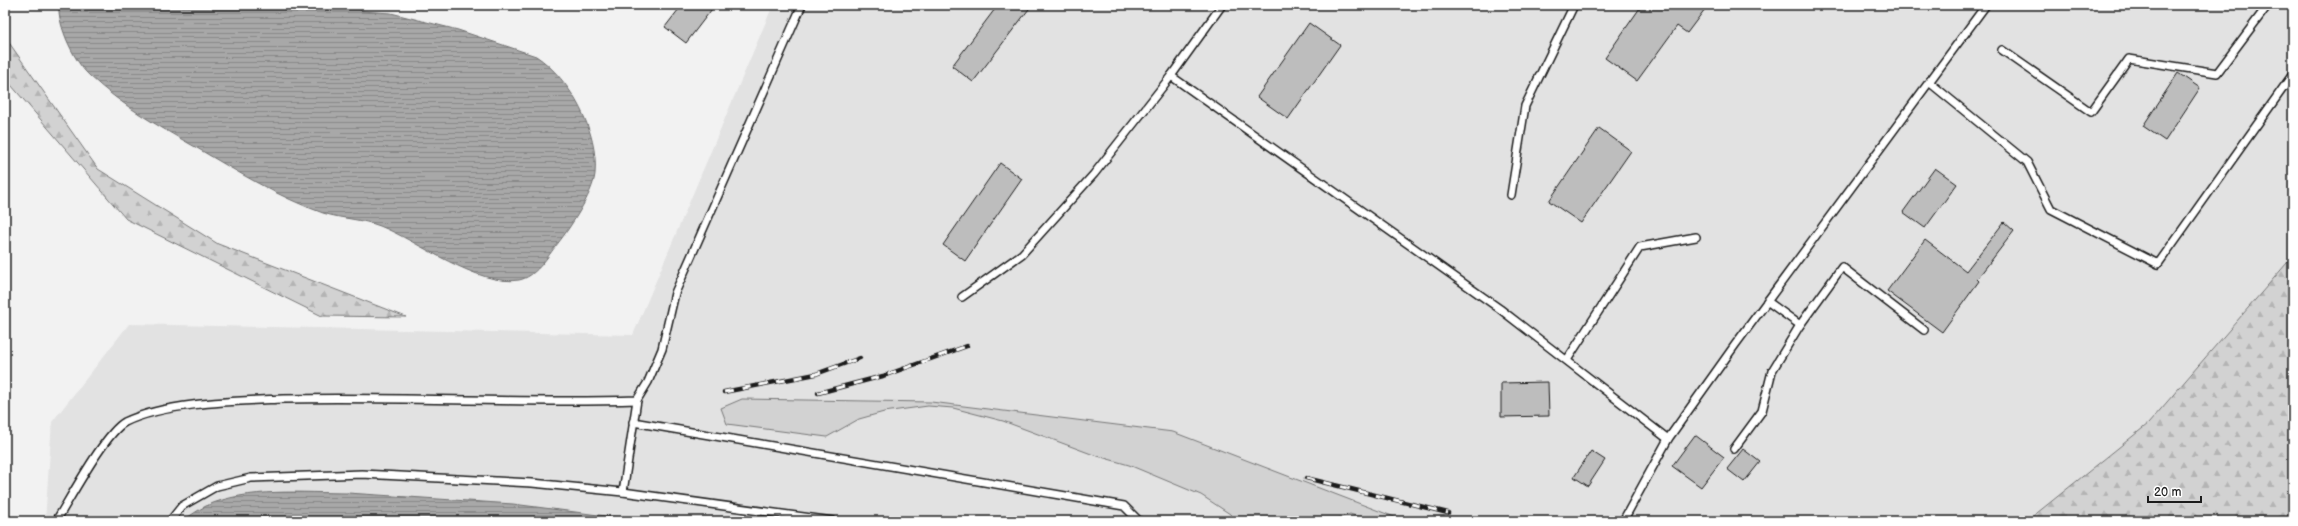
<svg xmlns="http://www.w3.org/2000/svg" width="2298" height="526" font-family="'Balsamiq Sans',sans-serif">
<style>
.built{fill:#e2e2e2}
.green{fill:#d2d2d2;stroke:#777}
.forest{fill:url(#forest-firs);stroke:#777}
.water{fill:url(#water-rules);stroke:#707070}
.building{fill:#bdbdbd;stroke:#1c1c1c}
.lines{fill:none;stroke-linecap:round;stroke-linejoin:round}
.lane-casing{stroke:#1c1c1c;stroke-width:10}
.lane{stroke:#fff;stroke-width:7}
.rail-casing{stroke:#1c1c1c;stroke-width:4.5}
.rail{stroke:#fff;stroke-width:3;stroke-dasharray:9;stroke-linecap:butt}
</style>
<defs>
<pattern id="forest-firs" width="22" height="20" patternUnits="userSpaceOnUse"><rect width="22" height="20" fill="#d2d2d2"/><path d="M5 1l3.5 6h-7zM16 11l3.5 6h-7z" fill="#b4b4b4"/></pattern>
<pattern id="water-rules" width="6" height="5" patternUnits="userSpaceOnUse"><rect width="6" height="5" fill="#a8a8a8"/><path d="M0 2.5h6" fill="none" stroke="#888"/></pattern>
</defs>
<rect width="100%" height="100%" fill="#f2f2f2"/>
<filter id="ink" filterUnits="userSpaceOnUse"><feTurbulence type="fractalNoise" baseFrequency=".025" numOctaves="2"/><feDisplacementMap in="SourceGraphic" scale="8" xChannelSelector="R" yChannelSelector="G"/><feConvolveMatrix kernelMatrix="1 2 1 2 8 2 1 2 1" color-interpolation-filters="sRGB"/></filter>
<g filter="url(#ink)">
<polygon class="built" points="773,5 2293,5 2293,256 2148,424 2027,521 45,521 52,422 129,324 633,335"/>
<polygon class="green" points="742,399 931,402 1173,432 1405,521 1371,521 1350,514 1331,521 1235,521 1230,514 1201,495 1129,465 1094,455 1003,421 953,408 928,406 884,412 859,419 827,437 727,424 721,408"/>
<g class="forest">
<polygon points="5,37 98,169 218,244 406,317 322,316 126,219 5,78"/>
<polygon points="2293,256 2293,521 2027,521 2148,424"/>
</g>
<g class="water">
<path d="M 59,5 L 355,5 L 361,11 L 391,13 L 458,30 L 536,56 C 571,79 599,133 595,174 C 593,194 568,231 555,247 C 546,259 535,277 519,280 C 478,287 418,241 380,226 C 362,219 342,219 323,213 C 278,197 238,172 197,148 C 160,127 122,106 90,76 C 75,63 57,25 59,5 Z"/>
<path d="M 348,493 L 513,504 L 645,521 L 182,521 C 190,516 198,510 206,506 C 248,487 303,493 348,493 Z"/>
</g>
<g class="building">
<polygon points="682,5 715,5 686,43 665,27"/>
<polygon points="998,5 1032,5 973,82 952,66"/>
<polygon points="1642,5 1708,5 1687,33 1677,26 1637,81 1605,58"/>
<polygon points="1309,23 1340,45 1288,119 1257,97"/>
<polygon points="2178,73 2200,88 2165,141 2143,126"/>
<polygon points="1599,128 1631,151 1581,223 1549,201"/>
<polygon points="1000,163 1022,179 965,261 943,245"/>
<polygon points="1935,168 1957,184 1925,228 1903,212"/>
<polygon points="2004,222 2014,231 1977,279 1979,281 1942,332 1887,291 1925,240 1966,271"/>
<polygon points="1548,382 1549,416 1501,417 1501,383"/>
<polygon points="1695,435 1724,457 1701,487 1672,466"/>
<polygon points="1743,449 1760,462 1744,482 1727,469"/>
<polygon points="1591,451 1605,460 1588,486 1574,477"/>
</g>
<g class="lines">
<g class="lane-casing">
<g id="lane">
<polyline points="2002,50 2091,112 2129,59 2217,73 2268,5"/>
<polyline points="1171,76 1500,309 1668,439"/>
<polyline points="1929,82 2027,162 2051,209 2158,264 2293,74"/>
<polyline points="1511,195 1525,106 1574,5"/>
<polyline points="962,297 1022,254 1094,174 1171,76 1222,5"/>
<polyline points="1767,301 1800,325 1842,267 1924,330"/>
<polyline points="1567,360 1640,247 1696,237"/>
<polyline points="633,422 1124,506 1139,521"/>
<polyline points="1734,449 1762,411 1772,371 1800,325"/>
<polyline points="623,492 637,400"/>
<path d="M 56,521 C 70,499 105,433 125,422 C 166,402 238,401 283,399 C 401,396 519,404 637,400 L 648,382 L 662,349 L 675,293 L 802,5"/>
<polyline points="170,521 182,506 217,486 251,478 362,474 532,483 623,492 833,521"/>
<polyline points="1623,521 1668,439 1735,345 1986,5"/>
</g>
</g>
<use href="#lane" class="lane"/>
<g class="rail-casing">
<g id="rail">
<polyline points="724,392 816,374 860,358"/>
<polyline points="818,393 883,376 967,346"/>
<polyline points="1306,478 1448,513"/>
</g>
</g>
<use href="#rail" class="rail"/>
</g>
</g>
<rect width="2298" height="526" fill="none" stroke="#fff" stroke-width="20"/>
<rect x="10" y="10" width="2278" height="506" fill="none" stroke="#1c1c1c" stroke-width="1.5" filter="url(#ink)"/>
<path d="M2148 496v6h53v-6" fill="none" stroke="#1c1c1c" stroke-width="2"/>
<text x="2154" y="496" font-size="12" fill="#1c1c1c" stroke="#ffffff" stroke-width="3" paint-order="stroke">20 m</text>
</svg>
